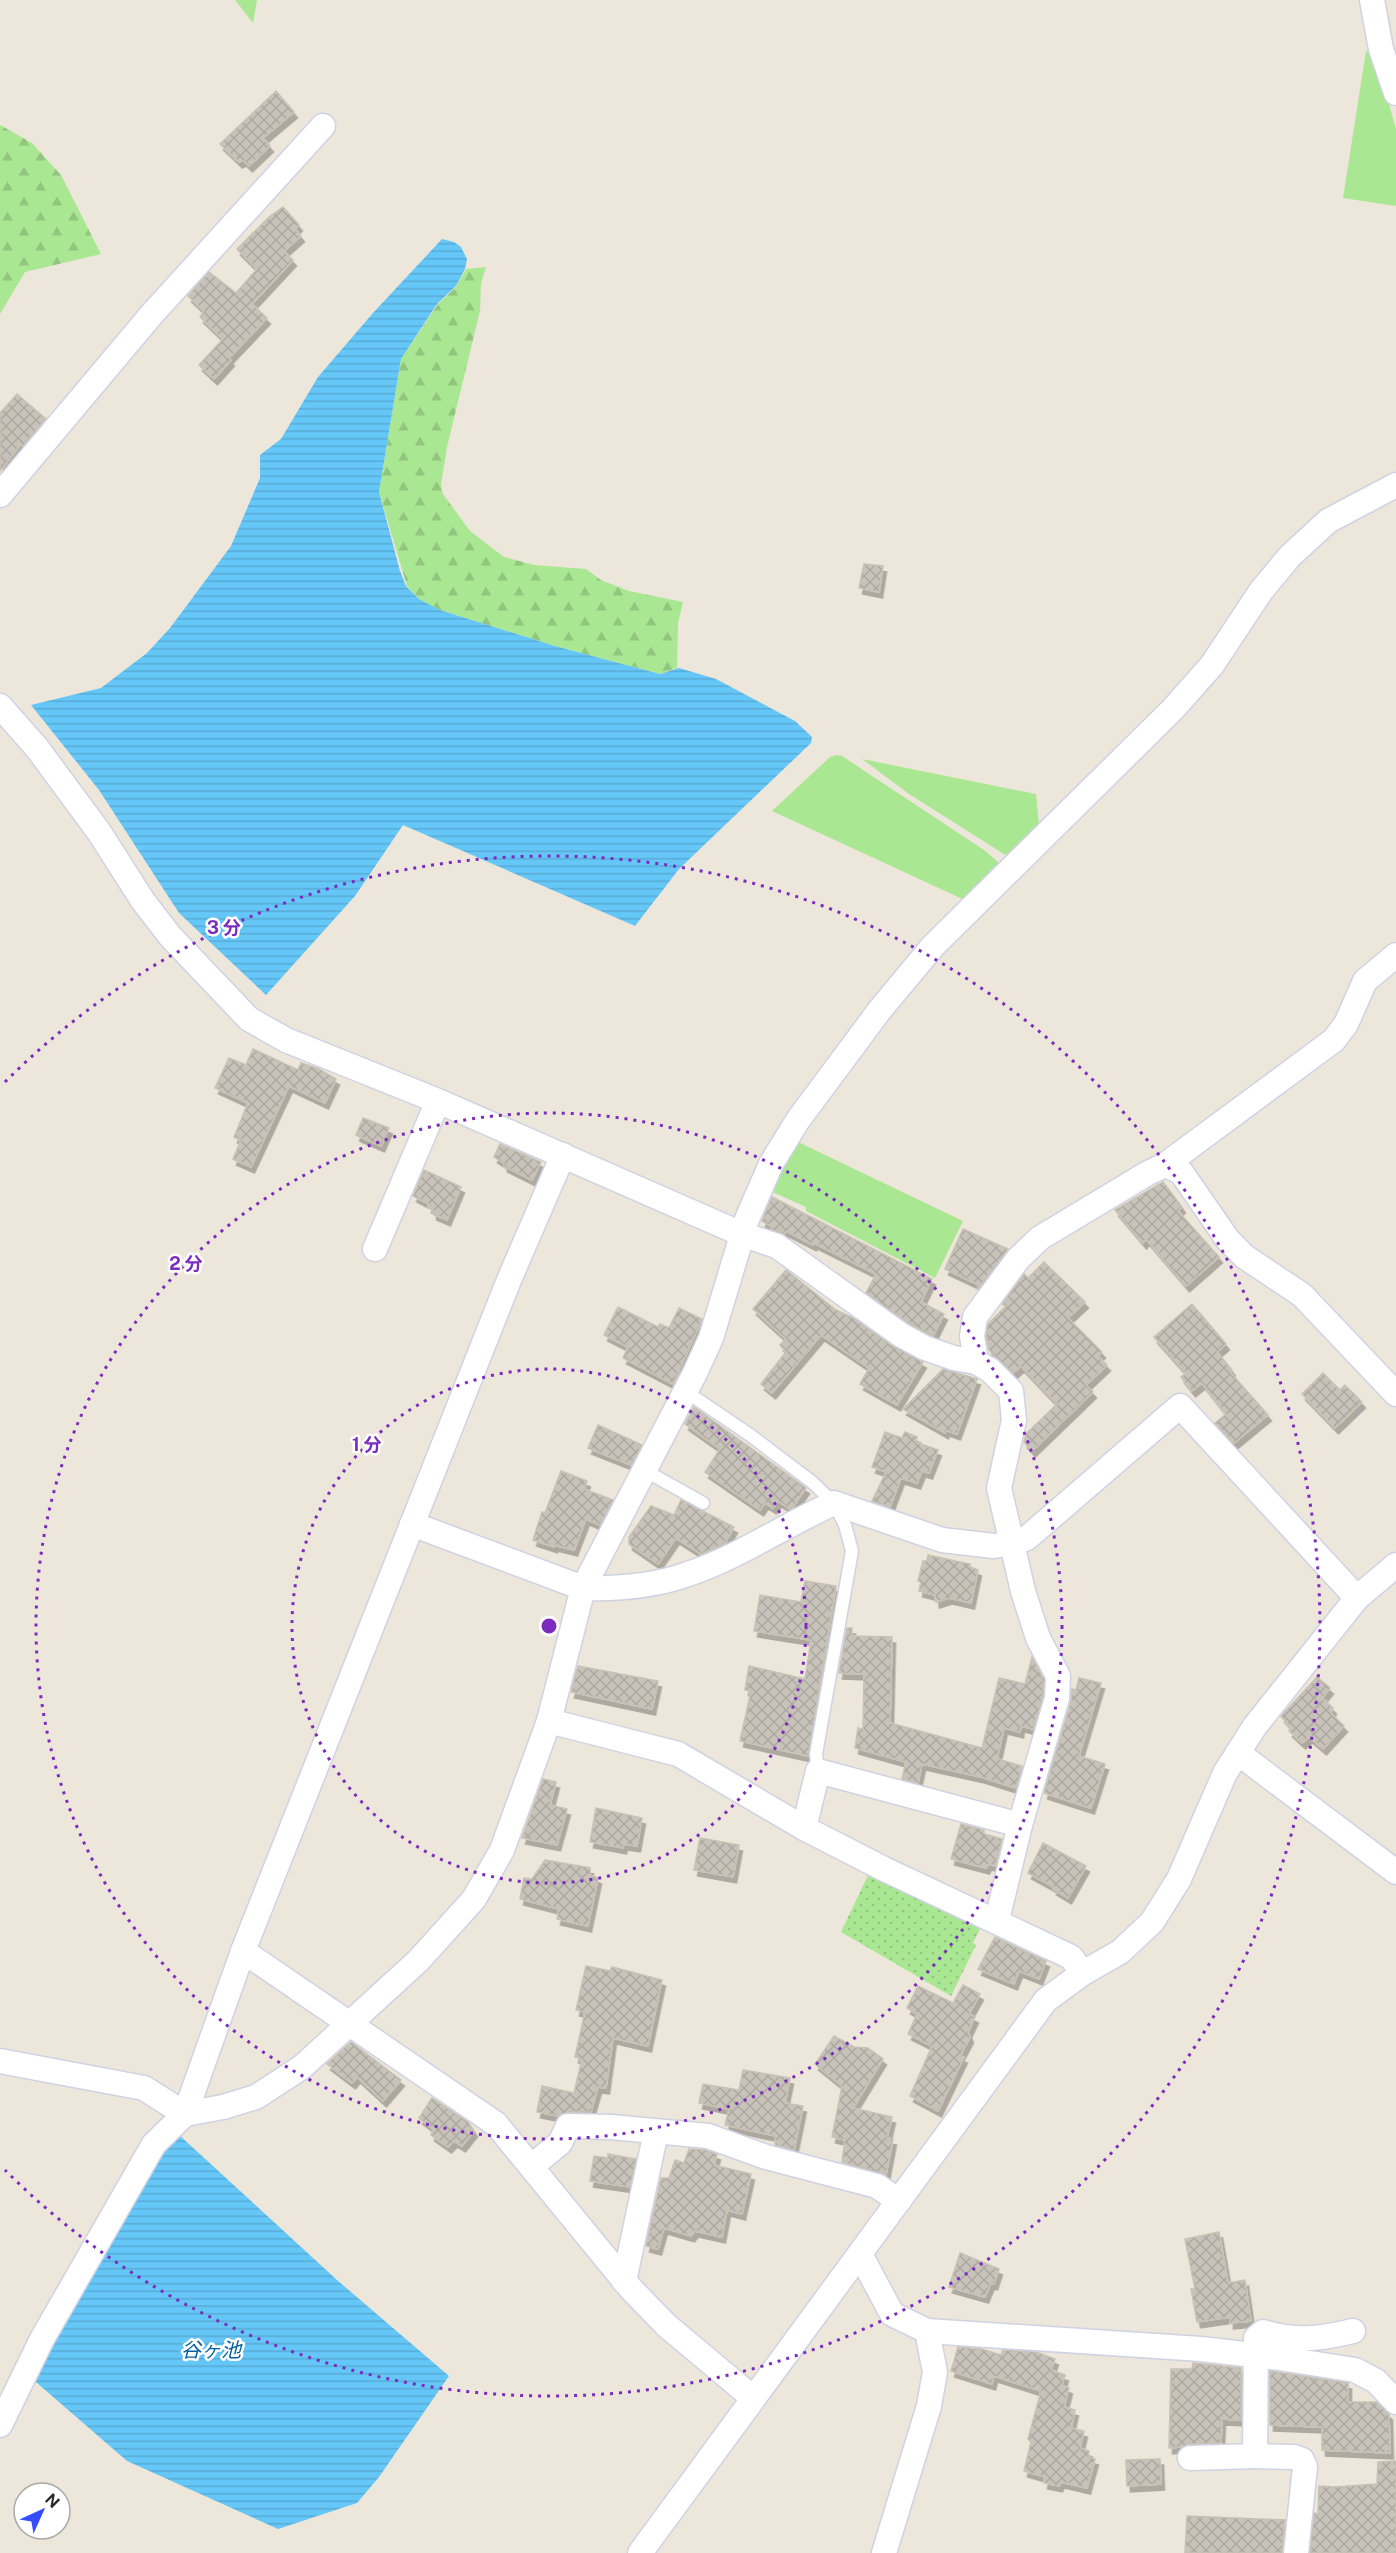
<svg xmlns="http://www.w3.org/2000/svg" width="1396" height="2553" font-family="'Public Sans','Noto Sans JP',sans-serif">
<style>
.grass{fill:#aae792}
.forest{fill:url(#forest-firs)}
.park{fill:url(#park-dots)}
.water{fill:url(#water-rules)}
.building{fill:url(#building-cross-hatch);stroke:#c8c2b4;stroke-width:1.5;filter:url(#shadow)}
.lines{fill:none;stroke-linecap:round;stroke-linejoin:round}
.lane-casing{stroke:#cfd2e3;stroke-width:15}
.street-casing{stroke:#cfd2e3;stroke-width:27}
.lane{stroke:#fff;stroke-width:12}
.street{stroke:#fff;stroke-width:24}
.ring{fill:none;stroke:#7b2cbf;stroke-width:3;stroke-dasharray:3 6}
.labels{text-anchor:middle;stroke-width:5;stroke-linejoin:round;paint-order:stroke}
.water-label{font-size:20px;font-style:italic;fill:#0462a3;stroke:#fff}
.centre{fill:#7b2cbf;stroke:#fff;stroke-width:3}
.ring-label{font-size:18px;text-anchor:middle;font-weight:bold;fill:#7b2cbf;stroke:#fff;stroke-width:5;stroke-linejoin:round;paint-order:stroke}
</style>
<defs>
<pattern id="forest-firs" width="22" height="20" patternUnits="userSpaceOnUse" patternTransform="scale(1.5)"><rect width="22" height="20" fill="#aae792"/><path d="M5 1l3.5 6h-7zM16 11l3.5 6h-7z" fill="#92c67e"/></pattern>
<pattern id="park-dots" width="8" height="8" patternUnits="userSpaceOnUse" patternTransform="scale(1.5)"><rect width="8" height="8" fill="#aae792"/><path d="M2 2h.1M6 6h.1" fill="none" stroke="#92c67e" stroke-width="1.8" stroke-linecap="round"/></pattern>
<pattern id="water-rules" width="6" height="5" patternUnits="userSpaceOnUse" patternTransform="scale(1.5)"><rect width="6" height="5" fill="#65c7f7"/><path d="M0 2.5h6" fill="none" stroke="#58abd4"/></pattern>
<pattern id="building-cross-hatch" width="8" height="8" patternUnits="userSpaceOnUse" patternTransform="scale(1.5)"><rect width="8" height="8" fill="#c8c3ba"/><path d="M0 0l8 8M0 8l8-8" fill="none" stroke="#aca8a0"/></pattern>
<filter id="shadow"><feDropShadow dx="3.5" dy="6" stdDeviation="0" flood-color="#0004"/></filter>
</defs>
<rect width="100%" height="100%" fill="#ede6da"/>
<g class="grass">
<polygon points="235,0 257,0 253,23"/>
<polygon points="1366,51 1374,51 1396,129 1396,206 1343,198"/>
<polygon points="837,755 842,756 984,850 997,861 1000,868 969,902 772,811 830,757"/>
<polygon points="862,759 1036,794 1040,836 1018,856 1007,856 909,794"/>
<polygon points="798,1142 963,1221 935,1278 806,1211 806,1207 768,1190"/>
</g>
<g class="forest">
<polygon points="0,125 32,143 61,175 101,254 25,272 0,314"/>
<polygon points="486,267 481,284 480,311 447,447 441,485 443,494 470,531 504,557 534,565 586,569 601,580 629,591 683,602 678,623 677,668 660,674 555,646 440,610 419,599 407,586 379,492 401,359 438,304 456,287 466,269"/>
</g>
<polygon class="park" points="871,1869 982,1925 973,1943 976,1945 951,1996 841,1932"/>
<g class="water">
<polygon points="442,239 454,242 461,247 467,259 465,269 456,286 437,304 401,359 379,492 400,571 406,586 419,599 440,610 555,646 660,674 679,668 716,679 795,721 812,737 811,743 679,869 635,926 403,825 355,896 266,995 179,913 99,790 31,705 101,688 147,653 170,628 231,546 260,478 260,455 281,439 318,377 373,313"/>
<polygon points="178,2134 337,2280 449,2376 379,2477 357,2503 278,2529 127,2461 29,2376 92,2277 140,2187"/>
</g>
<g class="building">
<polygon points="276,91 294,112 263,138 270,146 249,166 243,160 239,162 220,144"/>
<polygon points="283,207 299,225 295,229 301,236 284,251 293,260 252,304 267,318 229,358 231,360 214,379 199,365 223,339 200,317 204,311 188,296 209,272 236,293 257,269 237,249 269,217"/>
<polygon points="17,394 46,419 23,446 21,444 0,471 0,413"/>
<polygon points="864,564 883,566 879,592 859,588"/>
<polygon points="253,1049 298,1070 301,1063 319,1069 336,1079 325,1103 289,1086 251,1167 233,1159 241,1140 234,1137 248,1103 215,1088 229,1058 246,1065"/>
<polygon points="363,1118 389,1128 381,1146 356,1135"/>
<polygon points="500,1144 541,1162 532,1180 504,1166 504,1163 494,1157"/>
<polygon points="424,1170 461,1187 447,1220 433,1214 433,1210 428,1207 429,1204 413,1196"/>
<polygon points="1163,1182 1182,1207 1178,1211 1219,1257 1186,1286 1146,1239 1143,1243 1115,1210"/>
<polygon points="772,1197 932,1279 921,1302 944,1314 933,1336 909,1323 866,1293 876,1274 814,1243 813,1245 786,1231 784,1234 771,1229 771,1226 762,1221"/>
<polygon points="963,1229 1008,1249 977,1290 979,1285 945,1269"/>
<polygon points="1044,1262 1085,1302 1068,1318 1102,1352 1098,1356 1107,1365 1086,1385 1093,1392 1032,1451 1024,1442 1026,1434 1057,1404 1021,1366 1013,1373 995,1356 989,1350 986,1336 988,1324 1006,1306 1002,1304 1024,1274 1028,1278"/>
<polygon points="786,1270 836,1310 853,1318 894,1347 923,1362 897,1405 860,1384 869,1368 821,1335 772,1393 761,1384 786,1352 780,1345 786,1339 753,1309"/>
<polygon points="1192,1304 1226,1344 1217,1352 1232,1370 1230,1372 1268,1415 1234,1443 1215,1423 1226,1414 1202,1383 1192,1391 1181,1377 1186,1373 1154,1337"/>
<polygon points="618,1307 658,1327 660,1324 669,1328 679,1308 702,1319 673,1384 623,1358 628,1347 604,1335"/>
<polygon points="943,1369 977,1379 957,1434 946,1430 945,1433 903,1409"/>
<polygon points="1323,1373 1340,1390 1345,1385 1362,1402 1335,1428 1302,1394"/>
<polygon points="694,1407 806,1488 793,1507 790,1509 778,1501 773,1508 765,1503 760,1510 705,1472 720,1449 685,1424"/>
<polygon points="598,1425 642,1445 631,1465 588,1448"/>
<polygon points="885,1432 902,1438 905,1432 917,1437 915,1442 938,1450 929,1473 922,1471 917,1483 901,1478 890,1507 872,1501 886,1472 872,1467"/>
<polygon points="561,1471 587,1481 584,1489 613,1500 600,1525 586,1519 574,1550 554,1545 554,1547 533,1540 542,1512 545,1513"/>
<polygon points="681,1500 734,1527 725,1543 701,1554 676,1538 658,1564 629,1544 629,1537 651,1506 674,1515"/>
<polygon points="928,1555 970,1564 970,1567 978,1570 971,1603 949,1598 936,1602 935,1595 919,1591 921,1582 918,1581 923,1561 927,1561"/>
<polygon points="805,1581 836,1586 808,1756 740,1741 751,1691 745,1690 749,1666 805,1679 811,1640 754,1631 760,1595 801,1602"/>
<polygon points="847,1628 852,1628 852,1636 892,1637 890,1723 982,1748 999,1678 1025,1684 1032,1657 1042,1676 1041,1681 1043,1682 1043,1696 1033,1729 1021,1726 1020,1732 1004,1728 997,1759 1022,1766 1016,1788 981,1777 922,1764 918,1783 902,1779 906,1762 855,1748 858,1728 863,1729 864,1674 839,1673"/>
<polygon points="578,1666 658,1681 652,1709 571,1692"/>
<polygon points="1317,1677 1330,1688 1322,1698 1333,1708 1331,1713 1344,1726 1323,1749 1309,1737 1302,1743 1289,1731 1291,1728 1281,1716"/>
<polygon points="1079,1678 1101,1683 1079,1756 1105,1764 1091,1808 1044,1793 1071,1702 1072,1689 1076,1690"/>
<polygon points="543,1779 556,1782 550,1805 567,1809 557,1845 522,1838"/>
<polygon points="596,1808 642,1818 637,1846 624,1844 623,1848 590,1842"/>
<polygon points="961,1824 984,1830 984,1834 1002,1839 995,1866 988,1864 986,1868 951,1859"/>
<polygon points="700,1838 739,1845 733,1877 694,1870"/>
<polygon points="1043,1843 1086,1866 1068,1898 1053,1889 1054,1887 1028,1873"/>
<polygon points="545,1860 590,1868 590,1875 598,1878 588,1926 557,1919 559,1909 520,1899 524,1878 532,1879"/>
<polygon points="995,1937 1046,1961 1039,1979 1019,1971 1014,1984 978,1969"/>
<polygon points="586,1966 610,1971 612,1967 662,1980 648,2046 613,2038 606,2088 598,2087 591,2112 568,2112 558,2116 537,2112 542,2086 574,2093 582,2059 575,2057 585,2012 576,2010"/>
<polygon points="963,1985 980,1994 969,2014 975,2017 968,2032 970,2037 960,2056 964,2057 938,2111 910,2096 932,2046 908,2034 917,2014 907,2008 918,1986 953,2003"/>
<polygon points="834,2036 854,2047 868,2048 883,2059 853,2108 892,2117 887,2138 893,2139 886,2175 842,2162 845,2140 832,2137 842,2086 815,2064"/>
<polygon points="351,2042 401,2080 383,2101 357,2077 352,2083 327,2064"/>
<polygon points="743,2070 790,2078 785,2103 803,2106 794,2150 775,2145 776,2136 725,2125 729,2109 699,2103 703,2084 739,2090"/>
<polygon points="432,2098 468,2122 474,2131 462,2146 454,2141 448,2147 431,2135 433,2129 419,2118"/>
<polygon points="689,2149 705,2150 717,2154 714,2165 751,2174 742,2214 727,2210 722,2237 695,2231 691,2236 664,2228 658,2249 646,2246 661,2178 669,2178 675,2160 684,2163"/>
<polygon points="608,2154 636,2159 630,2187 590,2181 594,2156 608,2158"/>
<polygon points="1219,2232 1228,2283 1245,2280 1251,2321 1230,2323 1230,2317 1197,2322 1191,2289 1195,2289 1185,2239"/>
<polygon points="960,2253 999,2269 994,2284 991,2283 985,2297 949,2287"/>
<polygon points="958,2347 981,2349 1001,2355 1003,2350 1036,2352 1055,2359 1051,2370 1065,2375 1062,2385 1069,2388 1064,2407 1075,2410 1071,2428 1084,2431 1080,2448 1089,2451 1088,2457 1095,2459 1087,2488 1061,2482 1059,2486 1044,2483 1045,2477 1024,2471 1031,2442 1028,2439 1041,2391 994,2376 992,2384 951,2371"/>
<polygon points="1193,2363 1241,2368 1241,2420 1222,2419 1221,2443 1190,2444 1181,2447 1169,2448 1171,2369 1192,2369"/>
<polygon points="1270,2371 1348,2383 1348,2402 1376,2402 1389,2414 1390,2453 1322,2450 1322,2427 1270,2425"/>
<polygon points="1160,2459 1161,2484 1127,2486 1126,2460"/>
<polygon points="1396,2461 1396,2553 1310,2553 1314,2513 1318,2514 1319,2486 1334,2487 1377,2484 1378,2462"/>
<polygon points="1187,2516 1285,2520 1282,2553 1185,2553"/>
</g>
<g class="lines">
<g class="lane-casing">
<g id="lane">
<polyline points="685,1391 750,1435 812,1482 834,1503 845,1525 852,1551 816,1754 818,1771"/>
<polyline points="644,1470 703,1503"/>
</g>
</g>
<g class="street-casing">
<g id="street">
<polyline points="1372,0 1381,49 1396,93"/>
<polyline points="0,495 152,314 323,126"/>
<polyline points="0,706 37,748 99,832 143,901 170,936 249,1019 286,1040 438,1101 744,1235 777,1246 901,1335 925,1348 954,1358 976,1362 990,1370 1011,1391 1014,1420 999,1488 1023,1591 1038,1638 1058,1676 1057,1698 1020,1825 997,1920"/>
<polyline points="1165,1165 1181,1172 1228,1240 1245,1257 1302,1295 1396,1394"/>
<polyline points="375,1249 438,1101"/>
<polyline points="976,1362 972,1336 975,1317 1018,1259 1040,1238 1148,1173 1165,1165 1334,1040 1346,1024 1365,981 1396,955"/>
<path d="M 412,1524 L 583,1588 C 617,1589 655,1586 688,1574 C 739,1557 785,1525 834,1503 L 942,1540 L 994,1546 L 1012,1543 L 1027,1538 L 1180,1406 L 1357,1598"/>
<polyline points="549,1721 678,1754 804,1828 884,1869 1071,1957 1083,1973"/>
<polyline points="1238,1753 1396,1872"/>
<polyline points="804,1828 818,1771 1020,1825"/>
<polyline points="243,1951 496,2124 632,2290 666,2325 753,2398"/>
<polyline points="0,2061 144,2088 185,2114 243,1951 509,1280 563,1155"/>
<polyline points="532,2166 560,2143 568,2126 611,2127 708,2136 766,2157 877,2186 899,2201"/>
<polyline points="860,2254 892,2314 927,2331 1201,2349 1279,2358 1355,2370 1376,2381 1396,2402"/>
<polyline points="624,2281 656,2132"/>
<polyline points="0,2425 42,2339 154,2144 185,2114 223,2107 256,2097 302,2067 418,1961 474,1899 502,1850 549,1721 583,1588 695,1373 711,1338 747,1219 771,1164 798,1120 879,1011 933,946 1173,709 1212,665 1261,591 1290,556 1328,521 1396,485"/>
<polyline points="1190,2458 1255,2456"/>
<polyline points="640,2553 1046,2000 1083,1973 1120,1952 1152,1922 1179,1879 1225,1773 1255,1726 1357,1598 1396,1565"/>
<polyline points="884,2553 929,2406 935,2372 927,2331"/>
<path d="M 1296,2553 L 1305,2467 L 1302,2460 L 1294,2457 L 1255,2456 L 1256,2338 L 1263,2332 C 1296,2342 1320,2339 1353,2331"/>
</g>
</g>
<use href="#lane" class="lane"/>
<use href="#street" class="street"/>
</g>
<g class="ring">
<circle cx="549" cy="1626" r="257"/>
<circle cx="549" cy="1626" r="513"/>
<path d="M5 1082A770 770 0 1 1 5 2170"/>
</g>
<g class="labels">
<g class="water-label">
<text x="211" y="2357">谷ヶ池</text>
</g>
</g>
<circle cx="549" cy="1626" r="9" class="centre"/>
<g class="ring-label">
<text x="224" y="934">3 分</text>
<text x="186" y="1270">2 分</text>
<text x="367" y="1451">1 分</text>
</g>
<g transform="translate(42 2511) rotate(45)"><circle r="28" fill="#ffffff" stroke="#a9a9a9" stroke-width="1.5"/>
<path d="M0-4.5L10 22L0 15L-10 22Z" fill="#354dff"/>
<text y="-9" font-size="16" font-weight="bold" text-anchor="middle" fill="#292929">N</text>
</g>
</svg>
